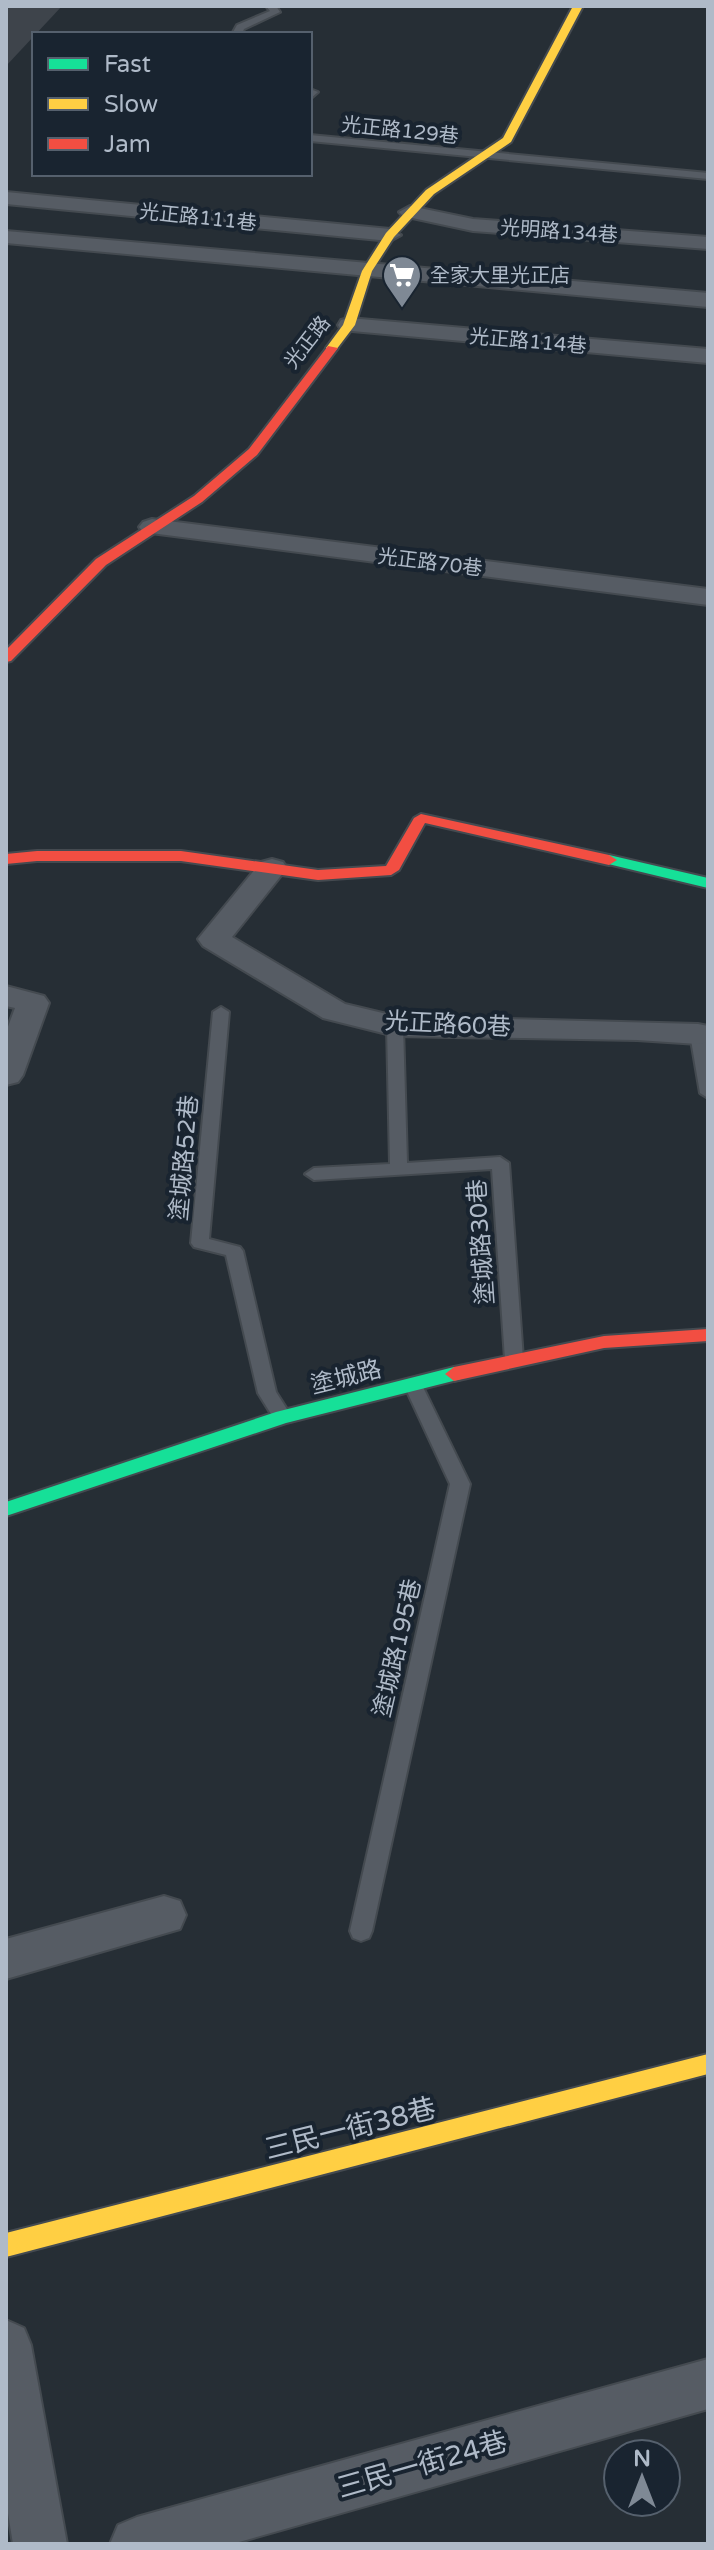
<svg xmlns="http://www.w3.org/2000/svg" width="714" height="2550" font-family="'Varela Round','Noto Sans TC',sans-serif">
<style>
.building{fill:#3e444b}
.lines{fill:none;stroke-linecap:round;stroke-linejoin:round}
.lane-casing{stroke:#444a50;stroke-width:4}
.street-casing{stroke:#444a50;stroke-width:4}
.fast-casing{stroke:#444a50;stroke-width:4}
.slow-casing{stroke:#444a50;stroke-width:4}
.jam-casing{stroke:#444a50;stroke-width:4}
.lane{fill:#565c64;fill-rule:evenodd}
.street{fill:#565c64;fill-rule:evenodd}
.fast{fill:#16e098;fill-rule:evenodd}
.slow{fill:#ffcf43;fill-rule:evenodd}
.jam{fill:#f24e42;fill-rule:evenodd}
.labels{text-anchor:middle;stroke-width:8;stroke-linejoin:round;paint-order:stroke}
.far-street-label{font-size:20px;fill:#afbac8;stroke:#192430}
.far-poi-label{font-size:20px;fill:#afbac8;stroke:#192430;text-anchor:start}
.street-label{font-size:24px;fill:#afbac8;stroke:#192430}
.near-street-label{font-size:28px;fill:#afbac8;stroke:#192430}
</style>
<rect width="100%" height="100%" fill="#262e35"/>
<polygon class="building" points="6,6 62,6 6,66"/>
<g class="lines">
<g class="lane-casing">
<g id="lane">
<polygon points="266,6 276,6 280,12 244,29 242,34 232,34 237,25 270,11"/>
<polygon points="310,89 318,92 310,99"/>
<polygon points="310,135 708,173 708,179 310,141"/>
<polygon points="221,1007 229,1012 209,1239 240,1247 243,1251 276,1392 292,1417 290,1422 276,1422 258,1393 226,1255 194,1247 191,1243 213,1012"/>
<polygon points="395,1021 403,1026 407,1163 500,1157 509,1163 523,1359 521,1364 514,1366 505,1359 492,1169 314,1180 305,1174 314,1168 390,1164 387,1026"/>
<polygon points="698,1029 706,1034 708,1098 700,1093 690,1034"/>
<polygon points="413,1378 420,1380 422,1385 470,1484 372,1931 369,1938 361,1941 353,1938 350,1931 450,1484 404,1385 406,1380"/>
</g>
</g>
<g class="street-casing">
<g id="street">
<polygon points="6,192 390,229 401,235 390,241 6,204"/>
<polygon points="410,206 473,219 708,237 708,249 473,231 403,216 399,212"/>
<polygon points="6,231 708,293 708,307 6,243"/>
<polygon points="349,318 708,349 708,363 341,330 338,325 341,320"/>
<polygon points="152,519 708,589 708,605 143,532 139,527 143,522"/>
<polygon points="272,859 283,862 287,868 232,937 345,1004 395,1016 698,1024 708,1026 708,1042 698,1044 637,1040 395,1036 323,1018 203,946 198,939 261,862"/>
<polygon points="6,986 44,996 49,1003 23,1075 18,1082 6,1085 6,1032 15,1008 6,1006"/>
<polygon points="164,1896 180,1901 186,1915 180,1929 6,1979 6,1939"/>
<polygon points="6,2320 24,2328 31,2345 67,2544 13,2544 6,2501"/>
<polygon points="708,2359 708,2409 232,2544 110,2544 118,2525 137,2517"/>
</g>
</g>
<g class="fast-casing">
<g id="fast">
<polygon points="609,855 708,878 708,888 604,863 601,860"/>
<polygon points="454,1367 463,1374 461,1379 286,1423 6,1516 6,1502 276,1412"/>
</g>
</g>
<g class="slow-casing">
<g id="slow">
<polygon points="573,6 583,6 511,142 434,194 394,237 372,271 355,325 336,350 328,350 326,348 343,325 362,271 386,233 426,190 503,138"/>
<polygon points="708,2054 708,2074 6,2257 6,2233"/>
</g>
</g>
<g class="jam-casing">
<g id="jam">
<polygon points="328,346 338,348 257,455 202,502 106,565 11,661 6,662 6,650 96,559 194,496 249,449"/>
<polygon points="421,814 609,855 617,860 609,865 425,823 399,870 391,875 318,880 181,861 37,861 6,864 6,854 37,851 181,851 318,870 386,866 414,818"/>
<polygon points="708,1329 708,1341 604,1348 454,1381 445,1374 454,1367 604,1336"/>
</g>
</g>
<use href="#lane" class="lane"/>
<use href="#street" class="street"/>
<use href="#fast" class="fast"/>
<use href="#slow" class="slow"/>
<use href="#jam" class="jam"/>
</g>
<defs>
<g id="supermarket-pin" transform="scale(2)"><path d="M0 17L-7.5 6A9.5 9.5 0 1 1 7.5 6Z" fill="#7f8995" stroke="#192430"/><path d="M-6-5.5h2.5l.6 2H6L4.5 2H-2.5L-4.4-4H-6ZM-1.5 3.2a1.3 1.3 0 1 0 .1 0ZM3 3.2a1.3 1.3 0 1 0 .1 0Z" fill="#fff"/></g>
</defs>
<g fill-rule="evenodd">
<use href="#supermarket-pin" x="402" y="275"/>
</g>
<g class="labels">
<g class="far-street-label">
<text transform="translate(400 130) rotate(6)" y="7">光正路129巷</text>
<text transform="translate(198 217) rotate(6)" y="7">光正路111巷</text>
<text transform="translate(559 231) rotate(4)" y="7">光明路134巷</text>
<text transform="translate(528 341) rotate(5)" y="7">光正路114巷</text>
<text transform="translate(307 342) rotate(-52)" y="7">光正路</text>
<text transform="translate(430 562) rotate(7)" y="7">光正路70巷</text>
</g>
<g class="far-poi-label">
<text x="430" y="282">全家大里光正店</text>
</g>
<g class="street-label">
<text transform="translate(448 1024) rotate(3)" y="8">光正路60巷</text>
<text transform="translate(184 1158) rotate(-85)" y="8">塗城路52巷</text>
<text transform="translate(481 1242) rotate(-94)" y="8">塗城路30巷</text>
<text transform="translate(346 1377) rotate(-14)" y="8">塗城路</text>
<text transform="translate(397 1648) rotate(-77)" y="8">塗城路195巷</text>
</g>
<g class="near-street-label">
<text transform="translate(350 2128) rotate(-14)" y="10">三民一街38巷</text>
<text transform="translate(422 2464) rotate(-16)" y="10">三民一街24巷</text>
</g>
</g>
<rect width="714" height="2550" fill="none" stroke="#afbac8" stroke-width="16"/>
<rect x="32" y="32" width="280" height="144" fill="#192430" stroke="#55606d" stroke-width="2"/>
<rect x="48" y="58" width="40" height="12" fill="#16e098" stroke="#55606d" stroke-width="2"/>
<text x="104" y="72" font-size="24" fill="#afbac8">Fast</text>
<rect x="48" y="98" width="40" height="12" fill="#ffcf43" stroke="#55606d" stroke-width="2"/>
<text x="104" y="112" font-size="24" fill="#afbac8">Slow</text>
<rect x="48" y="138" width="40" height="12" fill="#f24e42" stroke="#55606d" stroke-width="2"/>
<text x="104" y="152" font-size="24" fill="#afbac8">Jam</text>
<g transform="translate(642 2478)"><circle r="38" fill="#192430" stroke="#55606d" stroke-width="2"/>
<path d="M0-6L14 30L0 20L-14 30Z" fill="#7f8995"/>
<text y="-12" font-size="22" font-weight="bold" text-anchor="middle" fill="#afbac8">N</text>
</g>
</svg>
